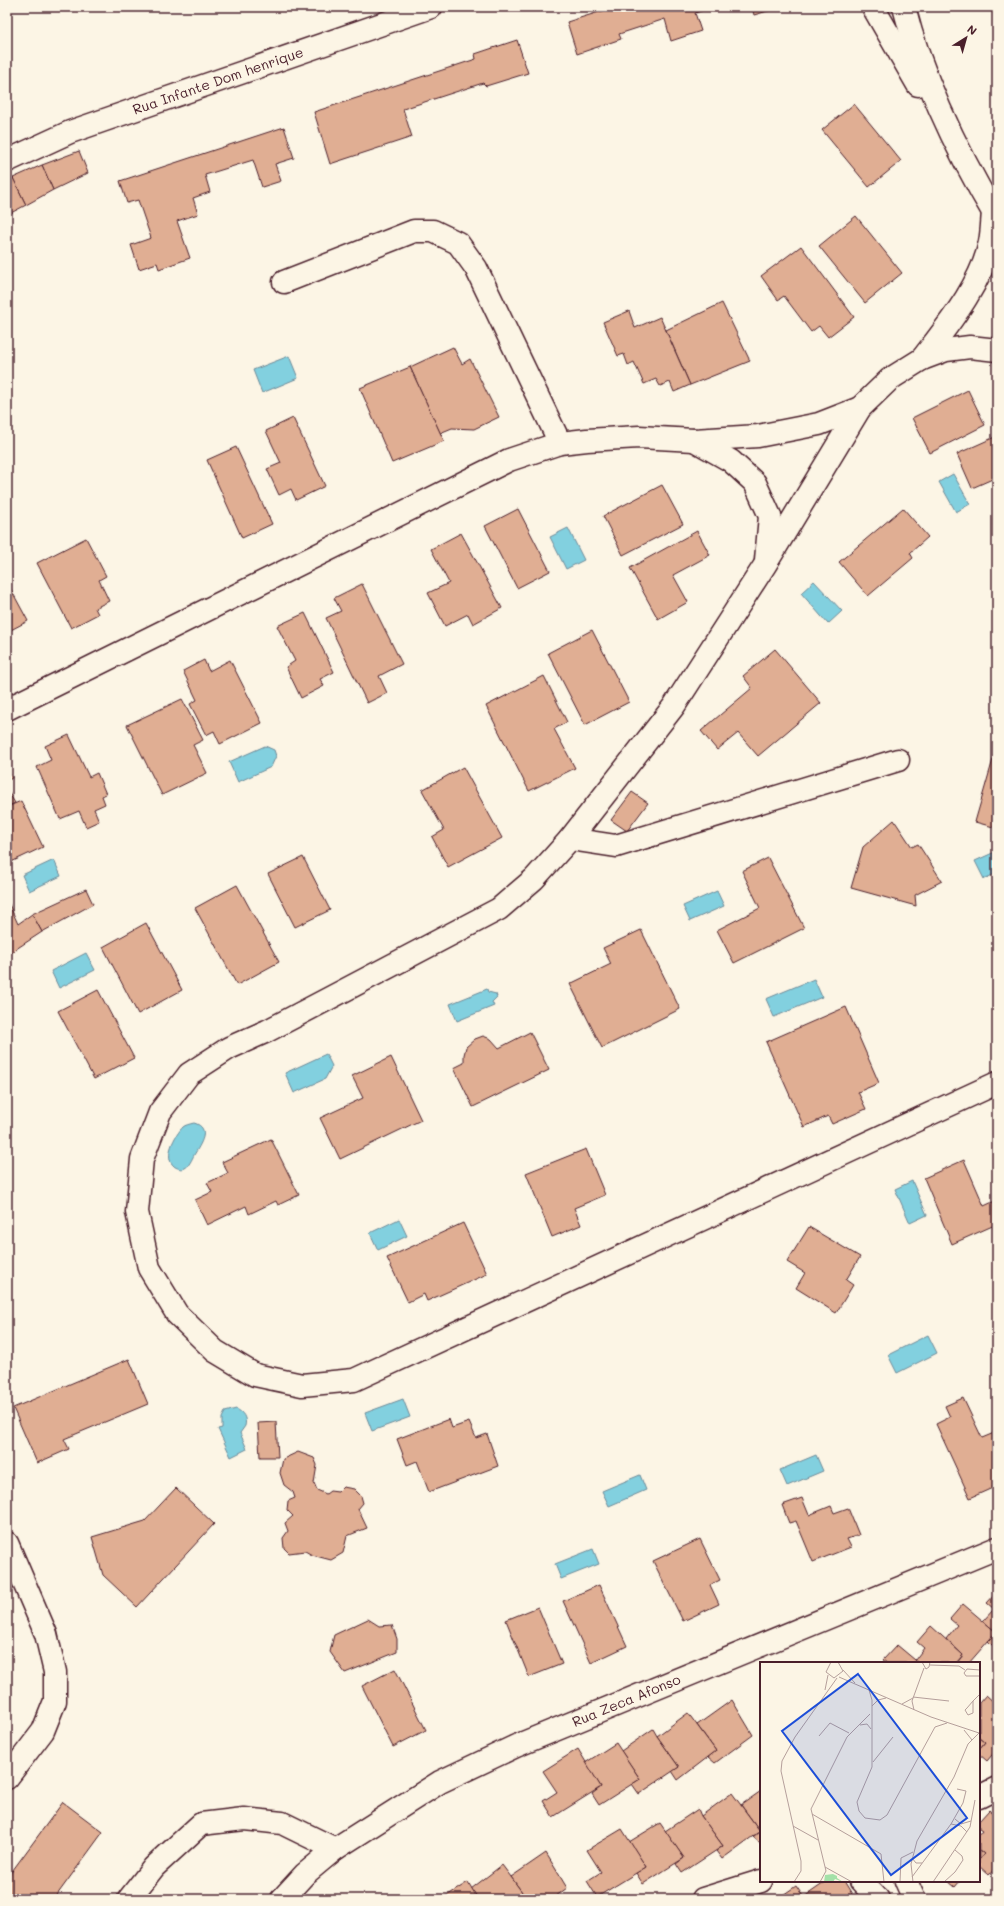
<svg xmlns="http://www.w3.org/2000/svg" width="1004" height="1906" font-family="Mali,sans-serif">
<style>
.water{fill:#82d0df;stroke:#6c8997}
.building{fill:#e0ae93;stroke:#4a1f2b}
.lines{fill:none;stroke-linecap:round;stroke-linejoin:round}
.minor-casing{stroke:#4a1f2b;stroke-width:25}
.minor{stroke:#fcf5e5;stroke-width:22}
.labels{text-anchor:middle;stroke-width:3.5;stroke-linejoin:round;paint-order:stroke}
.street-label{font-size:14px;fill:#4a1f2b;stroke:#fcf5e5}
.inset-road{fill:none;stroke:#b59f9b;stroke-width:1}
.view{fill:#1d4ed8;fill-opacity:0.15;stroke:#1d4ed8;stroke-width:2}
.inset-edge{fill:none;stroke:#4a1f2b;stroke-width:2}
</style>
<rect width="100%" height="100%" fill="#fcf5e5"/>
<filter id="ink" filterUnits="userSpaceOnUse"><feTurbulence type="fractalNoise" baseFrequency=".025" numOctaves="2"/><feDisplacementMap in="SourceGraphic" scale="8" xChannelSelector="R" yChannelSelector="G"/><feConvolveMatrix kernelMatrix="1 2 1 2 8 2 1 2 1" color-interpolation-filters="sRGB"/></filter>
<g filter="url(#ink)">
<g class="water">
<polygon points="289,356 298,378 262,393 253,370"/>
<polygon points="953,474 970,504 956,512 939,482"/>
<polygon points="568,528 584,560 566,569 550,537"/>
<polygon points="814,581 842,611 828,624 801,593"/>
<polygon points="265,746 274,750 276,756 271,767 238,782 229,762"/>
<polygon points="997,851 997,873 984,879 975,861"/>
<polygon points="54,860 61,876 29,891 22,875"/>
<polygon points="717,891 724,906 690,921 683,906"/>
<polygon points="86,953 95,970 59,988 51,971"/>
<polygon points="814,979 822,997 774,1017 766,999"/>
<polygon points="487,989 488,992 496,994 497,997 492,1002 494,1006 457,1021 450,1004"/>
<polygon points="326,1054 332,1066 325,1079 294,1093 285,1073"/>
<path d="M 194,1123 C 212,1128 200,1145 194,1155 C 192,1159 189,1166 185,1168 C 182,1170 176,1168 174,1166 C 163,1157 175,1135 183,1127 C 185,1125 190,1124 194,1123 Z"/>
<polygon points="912,1181 927,1215 910,1223 895,1189"/>
<polygon points="399,1219 407,1236 378,1250 370,1233"/>
<polygon points="928,1335 937,1353 897,1373 888,1355"/>
<polygon points="403,1399 410,1417 372,1431 365,1413"/>
<path d="M 236,1409 C 243,1412 247,1418 245,1426 L 240,1433 L 247,1449 L 231,1457 L 218,1429 L 222,1428 L 222,1418 L 225,1412 Z"/>
<polygon points="816,1455 823,1471 787,1486 780,1470"/>
<polygon points="640,1475 646,1490 609,1506 602,1491"/>
<polygon points="593,1549 599,1564 561,1579 555,1564"/>
</g>
<g class="building">
<polygon points="622,7 713,7 695,13 701,31 671,41 665,19 619,34 621,39 577,54 567,22 612,8 612,10"/>
<polygon points="752,7 778,7 778,8 754,15"/>
<polygon points="517,40 528,73 486,86 483,83 403,109 412,137 330,164 314,112 476,59 475,54"/>
<polygon points="854,104 901,161 869,187 822,130"/>
<polygon points="284,127 294,158 275,164 281,181 262,187 253,160 205,175 210,192 193,198 198,214 177,221 190,258 159,269 157,263 139,269 131,245 151,238 138,200 127,203 120,181"/>
<polygon points="79,151 88,173 53,190 42,165"/>
<polygon points="42,165 53,190 26,205 13,178"/>
<polygon points="13,178 26,205 7,215 7,181"/>
<polygon points="856,216 902,273 865,303 819,246"/>
<polygon points="801,246 854,317 828,337 819,326 811,332 784,296 778,300 761,276"/>
<polygon points="722,303 750,361 690,385 666,330"/>
<polygon points="629,311 635,328 660,317 690,385 674,392 670,382 660,386 656,379 644,384 634,362 628,365 624,354 618,356 603,322"/>
<polygon points="453,347 462,364 470,359 499,417 474,429 452,428 440,433 410,367"/>
<polygon points="410,367 444,441 392,463 360,388"/>
<polygon points="968,390 985,425 930,453 912,418"/>
<polygon points="293,418 325,486 296,500 291,489 279,495 267,469 281,463 266,431"/>
<polygon points="997,436 997,477 972,488 957,454"/>
<polygon points="236,447 272,524 242,538 207,460"/>
<polygon points="662,485 683,524 623,555 603,516"/>
<polygon points="903,508 928,537 910,553 913,558 868,596 839,562"/>
<polygon points="518,509 550,571 517,588 485,526"/>
<polygon points="697,531 710,555 673,575 688,602 658,619 630,568"/>
<polygon points="461,533 502,608 473,624 468,614 445,626 428,593 449,583 431,549"/>
<polygon points="86,538 106,576 99,580 109,601 95,608 98,614 71,628 37,563"/>
<polygon points="8,584 28,621 7,632 7,585"/>
<polygon points="362,584 402,664 379,676 387,693 367,703 326,618 341,611 334,598"/>
<polygon points="305,613 334,672 320,679 324,686 301,698 286,667 295,661 277,626"/>
<polygon points="592,630 629,702 585,725 548,653"/>
<polygon points="775,649 821,703 758,756 738,733 717,750 701,731 752,688 743,676"/>
<polygon points="204,660 209,671 230,660 262,723 220,744 214,731 206,735 190,704 197,700 183,671"/>
<polygon points="544,676 567,722 554,729 575,768 529,791 486,706"/>
<polygon points="182,699 203,740 193,745 207,773 162,795 127,725"/>
<polygon points="69,735 89,777 97,773 106,794 102,796 105,804 94,809 99,821 86,827 79,811 60,819 37,767 51,760 45,746"/>
<polygon points="994,756 997,757 997,828 975,822"/>
<polygon points="463,767 502,838 448,867 432,837 444,830 422,790"/>
<polygon points="7,770 12,778 7,781"/>
<polygon points="7,790 15,803 7,807"/>
<polygon points="632,792 648,803 627,831 611,820"/>
<polygon points="21,801 43,847 7,864 7,807"/>
<polygon points="894,820 912,847 918,844 942,881 915,895 916,906 851,888 863,847"/>
<polygon points="303,857 330,910 295,927 268,874"/>
<polygon points="768,858 804,928 734,963 717,930 760,908 742,871"/>
<polygon points="237,885 279,962 237,985 195,908"/>
<polygon points="86,889 93,904 42,932 32,914"/>
<polygon points="7,900 18,924 32,914 42,932 10,953 7,947"/>
<polygon points="146,923 182,990 138,1014 103,947"/>
<polygon points="641,930 680,1009 602,1048 570,984 611,964 603,948"/>
<polygon points="98,990 134,1058 94,1079 58,1011"/>
<polygon points="846,1007 879,1083 858,1092 866,1109 832,1124 828,1116 804,1127 766,1042"/>
<polygon points="530,1032 549,1070 473,1107 454,1068 464,1063 464,1055 466,1047 475,1039 483,1036 491,1039 499,1048"/>
<polygon points="391,1057 421,1120 340,1159 320,1118 363,1098 352,1076"/>
<polygon points="271,1139 299,1195 278,1205 276,1201 249,1214 246,1206 207,1225 195,1200 212,1192 207,1183 228,1173 222,1162"/>
<polygon points="586,1149 605,1195 574,1208 581,1225 552,1237 526,1173"/>
<polygon points="964,1160 984,1206 997,1200 997,1224 952,1244 924,1178"/>
<polygon points="463,1223 487,1274 427,1301 424,1294 408,1302 387,1258"/>
<polygon points="809,1227 860,1257 846,1280 853,1285 836,1313 796,1288 805,1273 787,1262"/>
<polygon points="129,1359 148,1404 64,1439 69,1449 37,1463 13,1408"/>
<polygon points="963,1398 982,1438 994,1433 997,1441 997,1486 970,1498 936,1424 950,1417 945,1406"/>
<polygon points="449,1419 452,1428 469,1422 476,1438 487,1434 498,1466 429,1492 417,1461 407,1465 397,1439"/>
<polygon points="276,1422 278,1457 260,1457 258,1423"/>
<polygon points="298,1452 314,1458 317,1465 314,1483 317,1490 326,1494 330,1491 338,1492 343,1487 354,1489 361,1496 363,1503 358,1509 367,1528 347,1536 343,1553 331,1560 312,1555 305,1551 289,1553 284,1548 283,1538 288,1531 285,1523 293,1516 287,1510 288,1501 295,1498 293,1492 284,1485 280,1473 283,1459"/>
<polygon points="176,1488 214,1524 137,1607 103,1575 92,1537 145,1521"/>
<polygon points="802,1498 809,1515 831,1506 834,1513 848,1508 859,1535 847,1539 851,1547 813,1562 796,1521 789,1523 782,1505"/>
<polygon points="700,1539 720,1580 710,1585 719,1604 683,1621 653,1561"/>
<polygon points="599,1585 627,1646 591,1663 563,1601"/>
<polygon points="997,1592 997,1650 988,1641 996,1632 983,1621 994,1609 987,1603"/>
<polygon points="963,1604 996,1632 969,1663 957,1663 963,1655 946,1639 957,1625 950,1619"/>
<polygon points="538,1607 562,1664 529,1677 506,1620"/>
<polygon points="368,1619 379,1626 392,1625 397,1639 397,1652 345,1673 330,1652 334,1635"/>
<polygon points="931,1626 963,1655 956,1663 918,1663 915,1660 924,1648 917,1642"/>
<polygon points="897,1645 915,1660 918,1663 887,1663 883,1660"/>
<polygon points="395,1669 426,1730 393,1747 362,1686"/>
<polygon points="986,1695 997,1705 997,1749 987,1761 979,1754 979,1749 985,1742 979,1737 979,1703"/>
<polygon points="732,1700 753,1735 715,1763 708,1757 716,1751 697,1725"/>
<polygon points="688,1713 716,1751 678,1780 672,1771 679,1767 657,1736"/>
<polygon points="653,1729 657,1736 679,1767 639,1794 632,1784 640,1779 621,1751"/>
<polygon points="979,1737 985,1742 979,1749"/>
<polygon points="616,1743 640,1779 599,1805 592,1794 601,1787 585,1763"/>
<polygon points="578,1749 601,1787 553,1817 543,1801 557,1792 543,1771"/>
<polygon points="761,1791 761,1842 760,1843 753,1837 760,1831 741,1805"/>
<polygon points="732,1793 760,1831 722,1859 716,1851 723,1846 701,1816"/>
<polygon points="63,1802 103,1832 54,1899 7,1899 7,1878"/>
<polygon points="698,1809 701,1816 723,1846 682,1873 676,1864 684,1858 665,1831"/>
<polygon points="989,1810 997,1817 997,1866 989,1875 979,1866 979,1860 984,1854 979,1850 979,1835 982,1831 979,1829 979,1821"/>
<polygon points="660,1823 684,1858 643,1884 636,1873 646,1867 629,1842"/>
<polygon points="622,1829 646,1867 597,1897 587,1881 601,1872 587,1850"/>
<polygon points="979,1850 984,1854 979,1860"/>
<polygon points="546,1853 567,1888 552,1899 527,1899 511,1877"/>
<polygon points="502,1865 511,1877 527,1899 478,1899 471,1889"/>
<polygon points="827,1881 844,1881 855,1899 805,1899 804,1897"/>
<polygon points="948,1881 960,1881 955,1887"/>
<polygon points="468,1882 478,1899 442,1899"/>
<polygon points="796,1886 805,1899 777,1899"/>
<polygon points="431,1895 433,1899 425,1899"/>
</g>
<g class="lines">
<g class="minor-casing">
<g id="minor">
<polyline points="873,7 918,85"/>
<path d="M 904,7 C 923,82 958,153 997,219"/>
<path id="s1" d="M 7,161 L 70,132 L 431,7"/>
<polyline points="284,282 414,231 433,231 458,243 476,268 560,443"/>
<polyline points="997,350 970,347 946,350 922,359 890,379 860,408 765,565 674,706 570,839 534,879 499,909 267,1031 229,1048 189,1074 160,1112 142,1159 137,1212 149,1268 177,1314 215,1351 255,1375 302,1385 354,1380 997,1083"/>
<path d="M 922,359 C 947,326 982,284 990,242 C 992,232 992,222 993,212"/>
<polyline points="694,440 731,461 755,483 770,516 766,560"/>
<polyline points="7,709 509,460 560,443 587,440 639,437 694,440 758,436 819,424 860,408"/>
<polyline points="570,839 616,846 898,760"/>
<polyline points="7,1543 46,1634 55,1672 55,1701 43,1731 7,1778"/>
<polyline points="979,1797 997,1788"/>
<polyline points="861,1881 878,1899"/>
<polyline points="906,1881 914,1899"/>
<polyline points="129,1899 154,1867 201,1824 244,1819 282,1823 335,1849"/>
<path id="s2" d="M 282,1899 L 305,1874 L 335,1849 L 440,1782 L 516,1746 L 997,1548"/>
<polyline points="703,1899 761,1881"/>
</g>
</g>
<use href="#minor" class="minor"/>
</g>
</g>
<g class="labels">
<g class="street-label">
<text dy="5" stroke="none"><textPath href="#s1" startOffset="226">Rua Infante Dom henrique</textPath></text>
<text dy="5" stroke="none"><textPath href="#s2" startOffset="401">Rua Zeca Afonso</textPath></text>
</g>
</g>
<g transform="translate(760 1662)">
<rect width="220" height="220" fill="#fcf5e5"/>
<path d="M 73,212 L 77,214 L 77,216 L 83,220 L 75,217 L 73,220 L 64,220 L 65,213 Z" fill="#a3e1a8"/>
<path class="inset-road" d="M 71,0 L 66,10 L 74,16 L 83,9 L 78,0M 162,0 L 166,7 L 169,5 L 170,0M 170,3 L 199,4 L 205,8M 83,8 L 95,21M 220,8 L 207,7 L 204,11 L 206,14 L 220,14M 79,15 L 171,55 L 219,71M 65,28 L 68,13M 109,28 L 112,38 L 112,105 L 97,140 L 99,149 L 105,156 L 120,158 L 127,153 L 175,65 L 187,61M 153,35 L 189,39M 213,39 L 213,51 L 208,53 L 205,48 L 207,46 L 213,39 L 220,32M 142,42 L 153,36M 112,44 L 118,38 L 126,36M 154,48 L 152,39 L 164,6M 100,63 L 107,62 L 111,67M 204,68 L 212,78M 59,74 L 70,61 L 89,71M 113,100 L 133,75M 52,152 L 121,192 L 124,220M 195,157 L 201,162 L 211,159M 191,162 L 201,164 L 207,170M 33,164 L 58,178M 152,196 L 156,201 L 162,201M 65,205 L 92,220M 152,215 L 191,162 L 203,141 L 206,129 L 197,127M 34,220 L 41,209 L 41,199 L 21,109 L 22,99 L 35,75 L 77,16M 60,220 L 66,209 L 51,147 L 87,75 L 110,52M 140,220 L 141,196 L 153,190M 153,220 L 151,202 L 157,179 L 194,115 L 208,82 L 220,70M 173,220 L 210,165 L 215,138M 184,220 L 195,210 L 203,198 L 202,194 L 195,188"/>
<path class="view" d="M 98,12 L 207,156 L 131,213 L 22,69 Z"/>
<rect width="220" height="220" class="inset-edge"/>
</g>
<rect width="1004" height="1906" fill="none" stroke="#fcf5e5" stroke-width="24"/>
<rect x="12" y="12" width="980" height="1882" fill="none" stroke="#4a1f2b" stroke-width="1.5" filter="url(#ink)"/>
<g transform="translate(966 38) rotate(37)" stroke="#fcf5e5" stroke-width="3" paint-order="stroke">
<path d="M0-3L7 15L0 10L-7 15Z" fill="#4a1f2b"/>
<text y="-6" font-size="11" font-weight="bold" text-anchor="middle" fill="#4a1f2b">N</text>
</g>
</svg>
